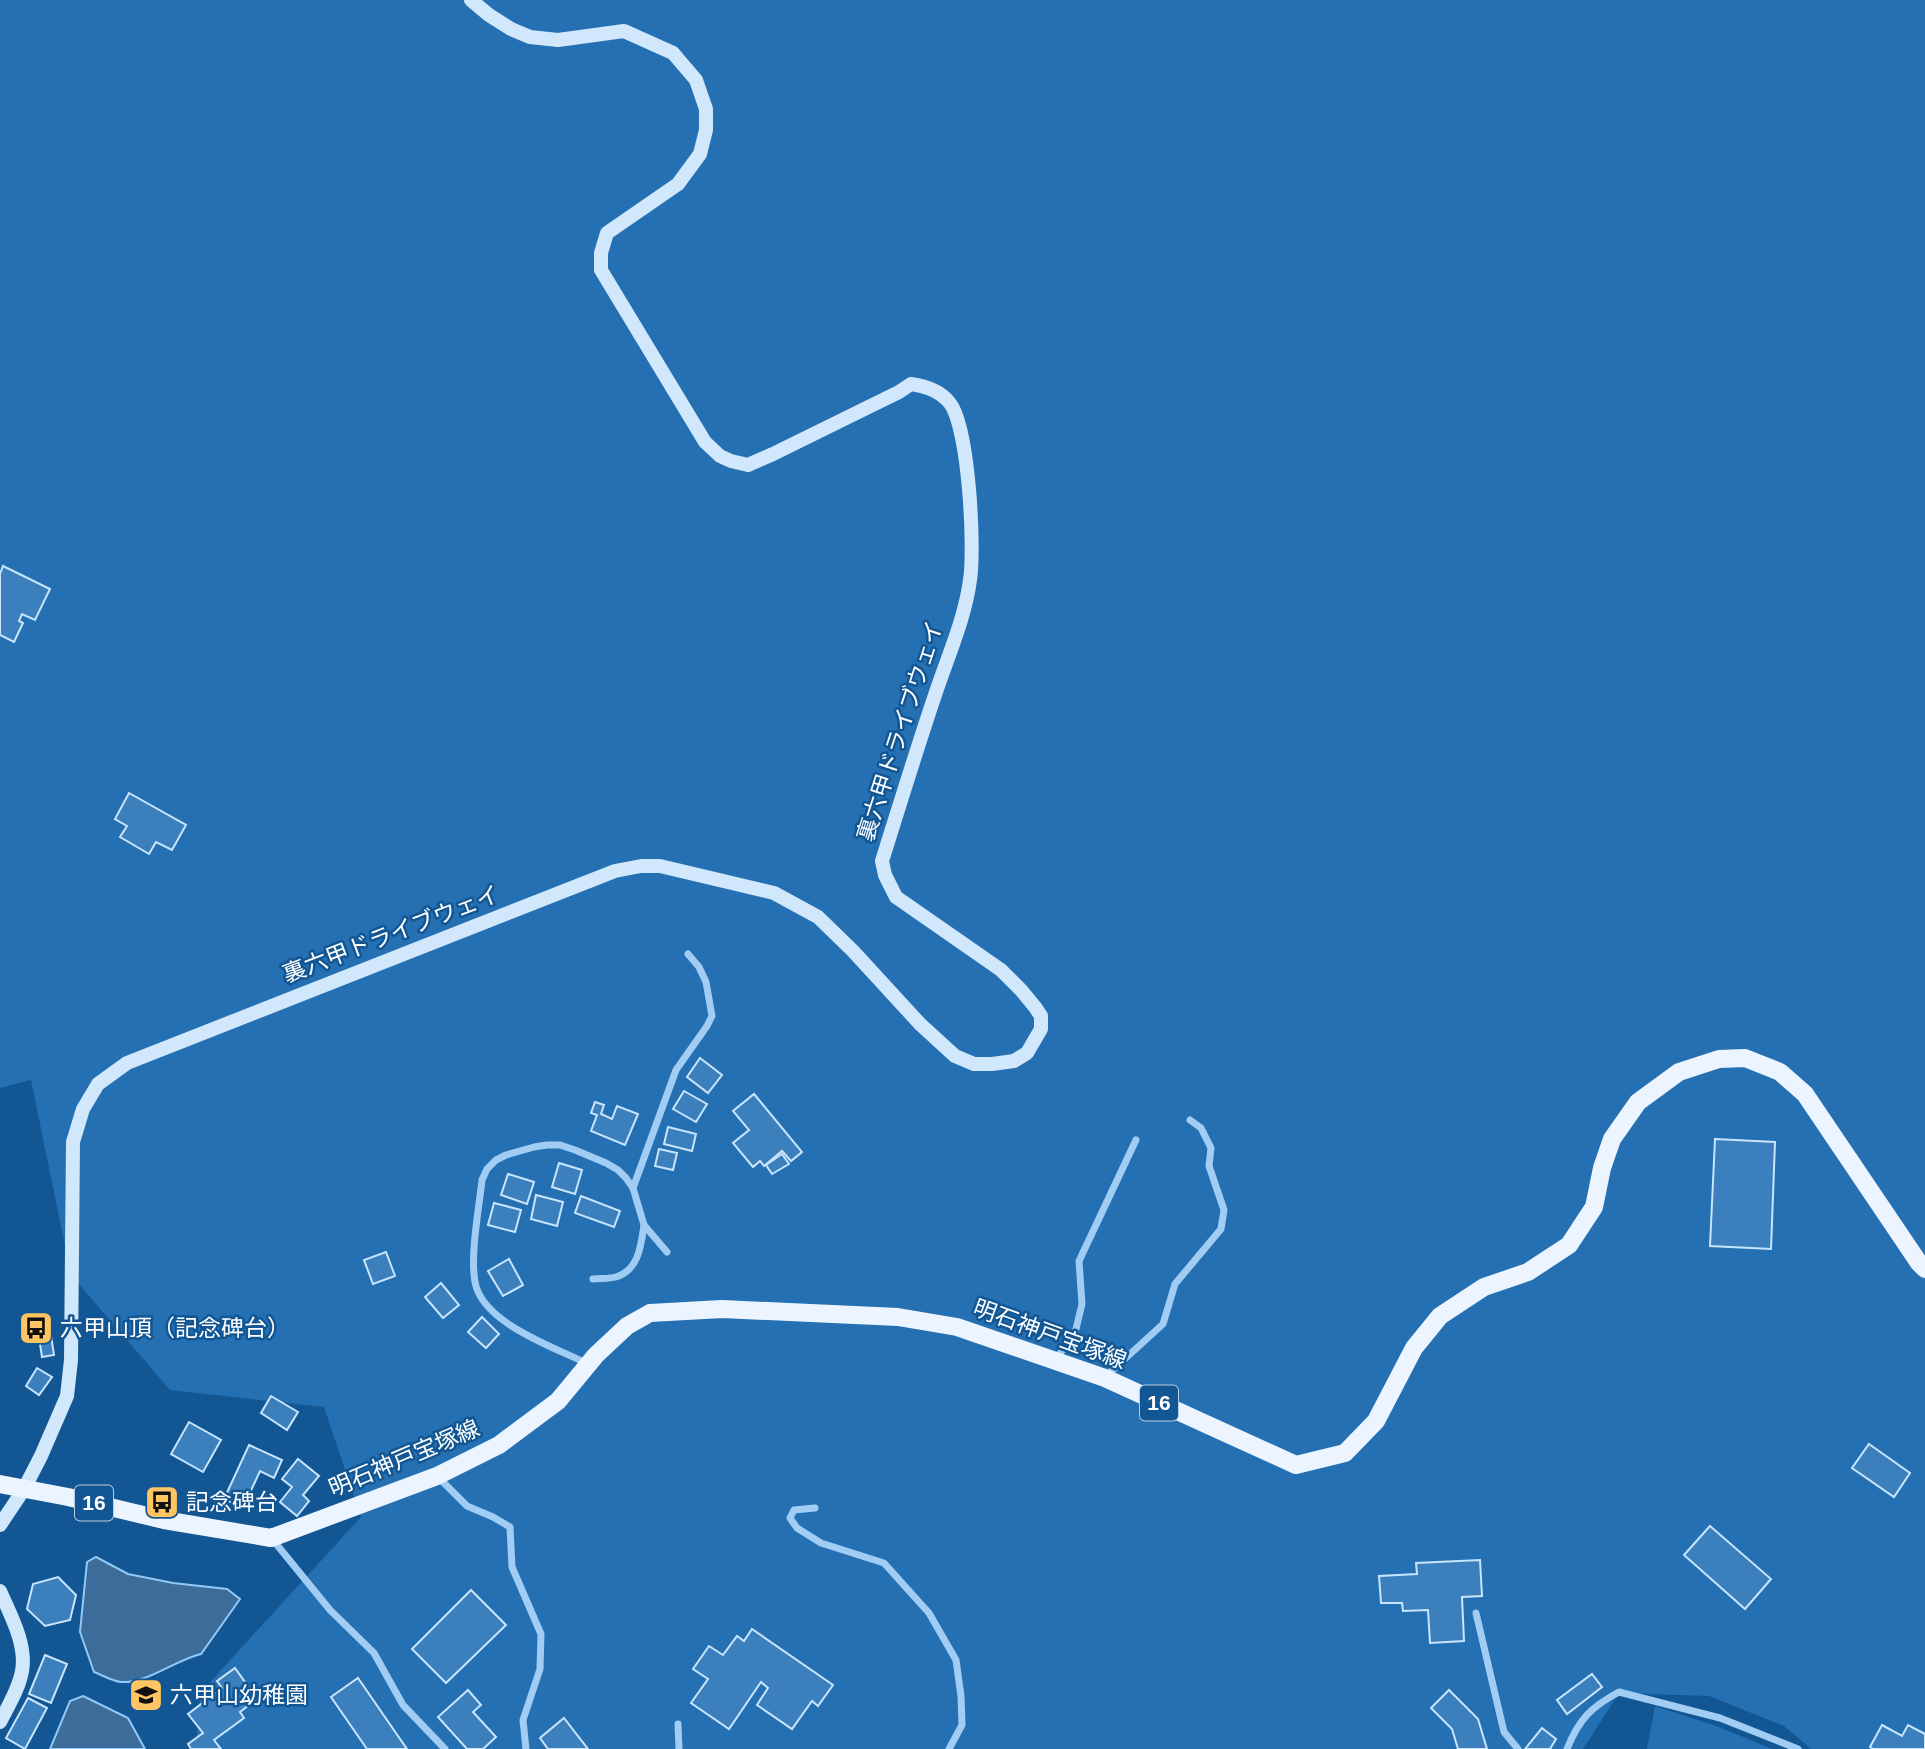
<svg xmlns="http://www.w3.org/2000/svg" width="1925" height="1749" font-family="Helvetica,'Noto Sans JP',sans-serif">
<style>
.green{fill:#2470b3}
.water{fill:#3c6c99;stroke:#92c9f6;stroke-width:2}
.building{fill:#3b7fbc;stroke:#c8e5fd;stroke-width:2}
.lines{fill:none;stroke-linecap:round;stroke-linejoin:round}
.street{stroke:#a1ccf3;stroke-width:7}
.secondary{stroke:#d0e7fc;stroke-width:14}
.primary{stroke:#ecf5ff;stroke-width:18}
.labels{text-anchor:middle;stroke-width:5;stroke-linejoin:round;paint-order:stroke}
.shield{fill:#125694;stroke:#b8ccdf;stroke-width:2}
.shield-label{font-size:21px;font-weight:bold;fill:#fff}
.street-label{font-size:23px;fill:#fff;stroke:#125694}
.poi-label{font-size:23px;fill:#fff;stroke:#125694;text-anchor:start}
</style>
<rect width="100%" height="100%" fill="#125694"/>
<g class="green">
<polygon points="0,0 1925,0 1925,1749 1811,1749 1784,1726 1709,1696 1619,1693 1583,1749 196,1749 200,1693 361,1517 324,1407 170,1390 71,1275 31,1080 0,1088"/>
<polygon points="1655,1706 1719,1727 1772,1749 1647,1749"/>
</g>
<g class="water">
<path d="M 96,1557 L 128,1574 L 173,1583 L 227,1589 L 240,1599 L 201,1654 C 175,1660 147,1684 121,1682 C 112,1681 102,1675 94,1672 L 80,1632 L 87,1562 Z"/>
<polygon points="83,1696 128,1718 145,1749 50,1749 70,1701"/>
</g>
<g class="building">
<polygon points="3,566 50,589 35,620 22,614 19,621 23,623 14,642 0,635 0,574"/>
<polygon points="129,793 186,825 172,850 156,842 149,854 120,837 127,826 115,819"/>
<polygon points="700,1058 722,1075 708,1093 687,1077"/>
<polygon points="684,1091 707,1104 696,1122 673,1109"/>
<polygon points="754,1094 802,1152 791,1161 782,1151 764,1166 760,1161 753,1167 733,1143 749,1130 733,1111"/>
<polygon points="595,1102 604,1105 601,1114 612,1119 617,1106 638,1114 625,1145 591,1131 597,1115 591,1113"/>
<polygon points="668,1127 696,1134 692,1151 664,1144"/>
<polygon points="1715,1139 1775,1142 1771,1249 1710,1246"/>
<polygon points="659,1149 677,1153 673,1170 655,1166"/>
<polygon points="782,1154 789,1164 772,1174 766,1165"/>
<polygon points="559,1163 582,1170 575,1194 552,1187"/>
<polygon points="508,1174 534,1182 527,1204 501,1195"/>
<polygon points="536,1195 563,1202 557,1226 531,1219"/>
<polygon points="581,1196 620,1211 614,1227 575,1213"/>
<polygon points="494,1203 521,1210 515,1232 488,1225"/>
<polygon points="386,1252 395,1276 373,1284 364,1260"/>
<polygon points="509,1259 523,1285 503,1296 488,1271"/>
<polygon points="441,1283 459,1305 443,1318 425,1297"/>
<polygon points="482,1317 499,1334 486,1348 468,1332"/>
<polygon points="50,1329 54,1355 42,1357 38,1331"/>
<polygon points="37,1368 52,1377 39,1395 26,1386"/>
<polygon points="271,1396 298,1412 287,1430 261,1413"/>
<polygon points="189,1422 221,1440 203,1472 171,1454"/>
<polygon points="1869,1444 1910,1473 1894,1497 1852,1468"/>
<polygon points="249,1445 282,1460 274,1478 260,1471 243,1508 224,1499"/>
<polygon points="298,1459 319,1476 303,1495 309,1501 297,1516 280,1502 292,1487 282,1479"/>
<polygon points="1710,1526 1771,1579 1745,1609 1684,1555"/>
<polygon points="1480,1560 1482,1596 1462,1597 1464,1641 1430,1643 1428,1610 1403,1611 1402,1603 1381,1603 1379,1576 1417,1574 1416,1563"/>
<polygon points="58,1577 76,1595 70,1620 45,1626 27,1609 33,1584"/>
<polygon points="471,1590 506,1625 446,1683 412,1649"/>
<polygon points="752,1629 833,1685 818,1706 812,1701 792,1729 757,1705 768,1688 761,1682 729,1729 691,1703 708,1679 693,1669 709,1646 723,1655 737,1636 744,1641"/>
<polygon points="45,1655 67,1664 51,1703 29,1694"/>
<polygon points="235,1668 257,1699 240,1712 244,1718 214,1740 221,1749 191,1749 188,1744 203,1733 188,1714 222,1688 217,1681"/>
<polygon points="1592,1674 1602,1687 1567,1714 1557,1700"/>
<polygon points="358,1678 407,1749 367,1749 331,1697"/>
<polygon points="468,1690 481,1705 473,1712 496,1737 483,1749 467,1749 438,1717"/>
<polygon points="1449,1690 1478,1719 1487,1749 1458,1749 1452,1729 1431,1708"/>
<polygon points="28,1698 47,1708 25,1749 6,1738"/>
<polygon points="564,1718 588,1749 548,1749 540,1738"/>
<polygon points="1882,1725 1902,1736 1908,1725 1925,1734 1925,1749 1873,1749 1870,1747"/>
<polygon points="1542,1728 1556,1739 1550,1749 1525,1749"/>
</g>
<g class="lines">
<g class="street">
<polyline points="633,1188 676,1070 707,1026 712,1016 706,982 699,967 688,954"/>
<path d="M 593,1279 C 600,1278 609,1279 616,1277 C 639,1270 641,1245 644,1225"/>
<polyline points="1056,1359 1075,1333 1082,1304 1079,1261 1136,1140"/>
<path d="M 588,1364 C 554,1347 482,1323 475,1282 C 470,1255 479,1208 482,1180 L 487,1169 L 496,1160 L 506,1155 L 534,1147 L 547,1145 L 560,1145 L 575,1150 L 606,1163 L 618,1170 L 626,1178 L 633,1188 L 644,1225 L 667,1252"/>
<polyline points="1105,1377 1163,1324 1175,1284 1221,1229 1224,1210 1209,1166 1211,1148 1201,1128 1190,1120"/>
<polyline points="438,1477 467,1506 493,1517 510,1527 512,1567 541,1634 540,1669 523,1720 526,1749"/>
<polyline points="815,1508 794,1510 790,1518 797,1528 821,1543 884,1563 929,1613 956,1660 961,1696 962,1725 949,1749"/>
<polyline points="273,1540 330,1610 374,1653 403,1705 445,1749"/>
<polyline points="1476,1613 1504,1732 1518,1749"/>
<polyline points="678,1724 679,1749"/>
<path d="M 1567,1749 C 1579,1719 1591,1707 1619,1692 L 1720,1718 L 1798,1749"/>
</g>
<g class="secondary">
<path d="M 0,1525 L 24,1489 L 41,1456 L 67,1396 L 71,1360 L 73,1142 L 83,1109 L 98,1084 L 127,1063 L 615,871 L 641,866 L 660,866 L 774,893 L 818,917 L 853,951 L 920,1024 L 955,1056 L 974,1064 L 992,1064 L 1014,1061 L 1027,1053 L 1041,1029 L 1041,1016 L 1035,1007 L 1021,990 L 1001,970 L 896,897 L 885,875 L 882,861 C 900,804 917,748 936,692 C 948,656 965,618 970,580 C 975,548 969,425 949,402 C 939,390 925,386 911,384 L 899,392 L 773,454 L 748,465 L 731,461 L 720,456 L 705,442 L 601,270 L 601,253 L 607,233 L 678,184 L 700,154 L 706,130 L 706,109 L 696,80 L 673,53 L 624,31 L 558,40 L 530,37 L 511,29 L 489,15 L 471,0"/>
<path d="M 0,1591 C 10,1614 27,1644 22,1671 C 19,1689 8,1706 0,1722"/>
</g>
<polyline class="primary" points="0,1484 68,1497 164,1520 271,1538 437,1476 499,1445 558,1401 596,1355 627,1326 650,1313 722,1309 898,1317 957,1327 1105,1378 1296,1465 1345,1453 1376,1421 1414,1348 1440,1316 1484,1287 1528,1272 1569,1245 1594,1207 1602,1168 1612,1139 1638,1102 1679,1072 1719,1059 1745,1058 1780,1072 1805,1094 1919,1263 1925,1269"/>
</g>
<defs>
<g id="bus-square" transform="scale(1.75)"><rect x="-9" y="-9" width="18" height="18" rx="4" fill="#ffc562" stroke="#125694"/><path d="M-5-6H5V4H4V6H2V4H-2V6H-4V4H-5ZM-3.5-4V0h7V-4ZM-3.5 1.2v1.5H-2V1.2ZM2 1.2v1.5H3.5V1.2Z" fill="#111"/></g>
<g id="school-square" transform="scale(1.75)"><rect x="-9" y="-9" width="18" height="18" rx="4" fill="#ffc562" stroke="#125694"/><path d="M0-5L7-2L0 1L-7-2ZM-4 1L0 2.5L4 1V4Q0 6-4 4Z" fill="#111"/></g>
</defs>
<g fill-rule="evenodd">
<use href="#bus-square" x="36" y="1328"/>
<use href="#bus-square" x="162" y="1502"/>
<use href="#school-square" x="146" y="1695"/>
</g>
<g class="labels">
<g class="shield">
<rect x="1140" y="1385.5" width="38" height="35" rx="5"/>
<rect x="75" y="1485.5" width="38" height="35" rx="5"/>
</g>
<g class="shield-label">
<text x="1159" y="1410">16</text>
<text x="94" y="1510">16</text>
</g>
<g class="street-label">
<text transform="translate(900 731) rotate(-72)" y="8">裏六甲ドライブウェイ</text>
<text transform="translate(391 934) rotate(-21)" y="8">裏六甲ドライブウェイ</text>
<text transform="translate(1050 1334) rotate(20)" y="8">明石神戸宝塚線</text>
<text transform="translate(404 1458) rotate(-23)" y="8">明石神戸宝塚線</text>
</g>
<g class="poi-label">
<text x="60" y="1336">六甲山頂（記念碑台）</text>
<text x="186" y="1510">記念碑台</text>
<text x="170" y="1703">六甲山幼稚園</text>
</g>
</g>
</svg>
